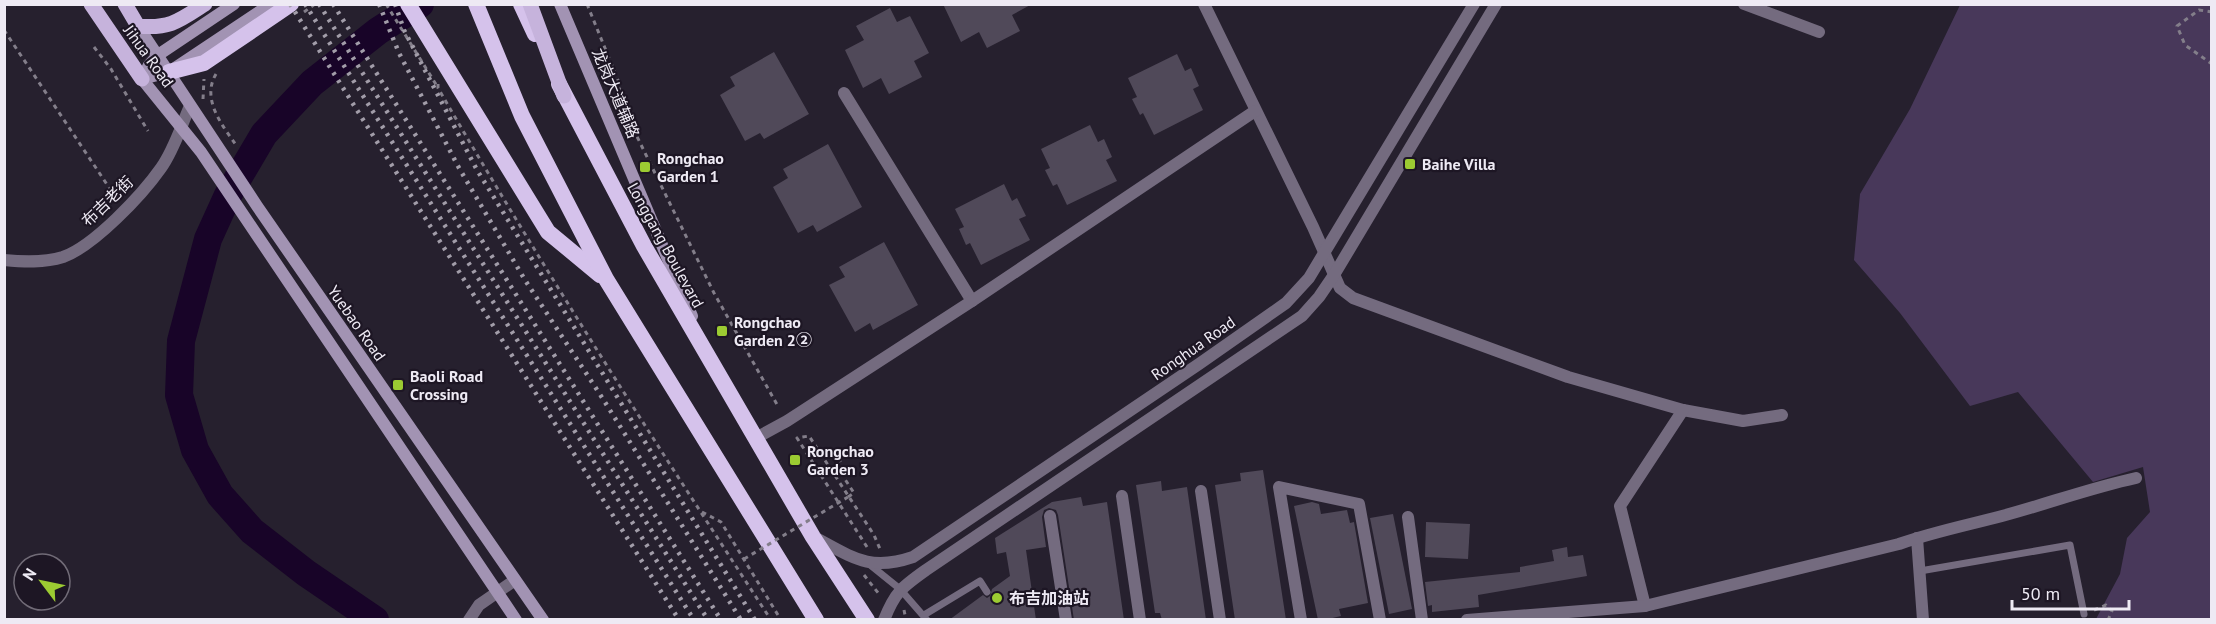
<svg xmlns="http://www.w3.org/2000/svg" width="2216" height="624" font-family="'PT Sans','Noto Sans SC',sans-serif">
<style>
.green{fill:#48385a}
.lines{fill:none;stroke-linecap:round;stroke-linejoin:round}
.river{stroke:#180428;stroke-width:28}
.building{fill:#504959}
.path{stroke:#837e8a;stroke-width:3;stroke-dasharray:4.5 4.5;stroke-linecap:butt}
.service{stroke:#746b7f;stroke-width:7}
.minor{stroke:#746b7f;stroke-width:12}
.tertiary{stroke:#746b7f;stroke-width:12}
.secondary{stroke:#a293b3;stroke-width:12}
.primary{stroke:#c6b3dc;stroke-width:15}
.trunk{stroke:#d5c2eb;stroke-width:16}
.rail{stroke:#a29da9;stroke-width:4.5;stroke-dasharray:3 6;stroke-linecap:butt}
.path-bridge{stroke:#837e8a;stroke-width:3;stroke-dasharray:4.5 4.5;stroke-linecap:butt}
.primary-bridge{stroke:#c6b3dc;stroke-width:15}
.poi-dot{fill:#9ccb32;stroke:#1d1624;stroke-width:2}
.labels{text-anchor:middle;stroke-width:4.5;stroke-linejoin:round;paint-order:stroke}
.street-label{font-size:16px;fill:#eeeaf4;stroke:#1d1624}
.poi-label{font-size:16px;font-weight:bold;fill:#eeeaf4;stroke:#1d1624;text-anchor:start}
</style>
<rect width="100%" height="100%" fill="#26202e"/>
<polygon class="green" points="1960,5 2211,5 2211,619 2096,619 2120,574 2127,538 2150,512 2143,467 2093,482 2018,392 1970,406 1900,313 1854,260 1860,194 1910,109"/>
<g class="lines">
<polyline class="river" points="375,620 306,573 252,531 220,495 195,450 179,395 181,341 208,239 228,195 264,134 312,83 378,31 420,4"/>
</g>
<g class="building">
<polygon points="943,4 1032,4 1012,15 1020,31 987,48 979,32 961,42"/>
<polygon points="890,8 897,22 910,16 929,53 914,61 922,77 889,94 881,78 863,88 845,50 864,40 856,26"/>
<polygon points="774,52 809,114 764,139 760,133 745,141 720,95 735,86 730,77"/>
<polygon points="1177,54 1185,71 1191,68 1199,86 1193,89 1203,110 1154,135 1143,113 1140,115 1132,99 1137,97 1128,78"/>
<polygon points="1090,125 1098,142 1104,139 1112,157 1106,160 1117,181 1067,205 1057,184 1053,186 1045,170 1050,168 1041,149"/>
<polygon points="828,144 862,207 817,232 813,225 798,233 773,187 788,178 783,169"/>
<polygon points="1004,184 1012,201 1017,198 1026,216 1019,219 1030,240 981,265 970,243 966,245 959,229 964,227 955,209"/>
<polygon points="884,242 918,305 873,330 870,323 855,332 829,285 845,277 839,267"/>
<polygon points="1263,470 1286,620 1235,620 1215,485 1241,481 1240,473"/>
<polygon points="1161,481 1162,491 1187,487 1206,620 1162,620 1160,613 1155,613 1136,485"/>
<polygon points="1081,497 1083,506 1107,502 1124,620 1074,620 1058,515 1056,510 1049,508 1044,510 1042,517 1046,547 1026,550 1036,620 949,620 983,595 987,598 990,596 992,589 1010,576 1006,552 997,554 995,538 1052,502"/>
<polygon points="1312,502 1319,504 1321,514 1347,510 1350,523 1354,522 1368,603 1339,609 1341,616 1324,620 1318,620 1294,506"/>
<polygon points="1393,514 1412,609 1389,614 1370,518"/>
<polygon points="1426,522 1470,524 1468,559 1425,557"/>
<polygon points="1567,547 1568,557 1583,555 1587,576 1478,595 1479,607 1432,612 1432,605 1428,606 1425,582 1520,572 1520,567 1554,561 1552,550"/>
</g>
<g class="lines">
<g class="path">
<polyline points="160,4 175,4"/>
<polyline points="386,4 437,86"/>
<polyline points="587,4 620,85 618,98 714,293 779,408"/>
<polyline points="304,12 315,4"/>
<polyline points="2212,12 2199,10 2177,26 2185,45 2212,64"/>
<polyline points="4,30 118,201"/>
<polyline points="94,47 111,69 148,131"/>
<path d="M 216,74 C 201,99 222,125 236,145"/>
<path d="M 438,84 L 438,88 C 543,269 656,444 771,620"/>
<polyline points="203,99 204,79"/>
<polyline points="848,497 854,493 835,464 856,450"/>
<polyline points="702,512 721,522 781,620"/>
<polyline points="867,547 797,438 809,436 874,535 880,549"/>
<polyline points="864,575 879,594"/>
<polyline points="904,610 906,620"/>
<polyline points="2094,610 2106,605 2112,611 2108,620"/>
</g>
<g class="service">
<polyline points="869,564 900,589 927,620"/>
<polyline points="1920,571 2070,545 2084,614"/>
<polyline points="924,615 980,581 987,592"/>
</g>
<g class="minor">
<polyline points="1204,4 1313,227 1340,288 1353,298 1568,377 1683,410 1743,421 1782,415"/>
<polyline points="1744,4 1819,32"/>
<polyline points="844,93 972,301"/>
<polyline points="756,438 787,421 972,301 1255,111"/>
<polyline points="1201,491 1220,620"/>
<polyline points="1122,496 1140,620"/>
<polyline points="1050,516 1066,620"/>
<polyline points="1408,517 1422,620"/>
<polyline points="1917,538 1923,620"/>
<polyline points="1645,606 1620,506 1683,410"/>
<polyline points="1301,620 1279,487 1359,504 1380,620"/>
<path d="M 1467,620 L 1645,606 L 1899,544 C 1933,532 1968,525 2002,516 C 2047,504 2090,488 2136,478"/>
</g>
<g class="tertiary">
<path d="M 4,260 C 24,262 44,263 63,257 C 94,246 142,195 161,168 C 174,150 181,126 190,106"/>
<path d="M 814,537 C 852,557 869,572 913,557 L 1199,364 L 1286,303 L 1309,278 L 1474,4"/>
<polyline points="469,620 479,605 515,580"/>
<path d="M 884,620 C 895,592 902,587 926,570 L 1302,316 L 1319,297 L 1334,275 L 1496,4"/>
</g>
<g class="secondary">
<polyline points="560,4 692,316"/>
<polyline points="138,26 257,206 543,620"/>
<polyline points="142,79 201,152 516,620"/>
<polyline points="142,79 169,72 271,4"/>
<polyline points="142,79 149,65 158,55 234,4"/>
</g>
<g class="primary">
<polyline points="91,4 142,79"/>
<path d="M 125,4 L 138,26 C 170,29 179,21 205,4"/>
</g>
<g class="trunk">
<polyline points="408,4 548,232 600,275"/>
<polyline points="476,4 522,116 606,279 816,620"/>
<polyline points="521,4 535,34"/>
<polyline points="169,72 204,63 291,4"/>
<polyline points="559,84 644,246 813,537 867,620"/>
</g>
<g class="rail">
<polyline points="290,4 679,620"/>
<polyline points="305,4 694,620"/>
<polyline points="319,4 708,620"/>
<polyline points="333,4 721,620"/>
<polyline points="379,4 399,53 459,168 525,280 603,399 741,620"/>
<polyline points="395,4 404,30 477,170 755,620"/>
</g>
<polyline class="path-bridge" points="744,559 848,497"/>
<polyline class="primary-bridge" points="530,4 564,96"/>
</g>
<g class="poi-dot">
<rect x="1404" y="158" width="12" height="12" rx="3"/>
<rect x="639" y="161" width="12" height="12" rx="3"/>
<rect x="716" y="325" width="12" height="12" rx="3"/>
<rect x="392" y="379" width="12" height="12" rx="3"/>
<rect x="789" y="454" width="12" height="12" rx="3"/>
<circle cx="997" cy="598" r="6"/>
</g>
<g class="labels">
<g class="street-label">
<text transform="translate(149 56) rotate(54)" y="6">Jihua Road</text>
<text transform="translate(616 93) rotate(67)" y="6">龙岗大道辅路</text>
<text transform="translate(107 201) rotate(-44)" y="6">布吉老街</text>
<text transform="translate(666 245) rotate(61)" y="6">Longgang Boulevard</text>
<text transform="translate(357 323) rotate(55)" y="6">Yuebao Road</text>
<text transform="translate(1193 348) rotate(-35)" y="6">Ronghua Road</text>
</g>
<g class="poi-label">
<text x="657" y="164">Rongchao<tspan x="657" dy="18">Garden 1</tspan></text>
<text x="1422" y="170">Baihe Villa</text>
<text x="734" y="328">Rongchao<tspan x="734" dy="18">Garden 2②</tspan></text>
<text x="410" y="382">Baoli Road<tspan x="410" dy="18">Crossing</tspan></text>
<text x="807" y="457">Rongchao<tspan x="807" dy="18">Garden 3</tspan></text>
<text x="1009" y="604">布吉加油站</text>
</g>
</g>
<rect width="2216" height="624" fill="none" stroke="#eeeaf4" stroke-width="12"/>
<g transform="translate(42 582) rotate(302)"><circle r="28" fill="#1d1624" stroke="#716b77" stroke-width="1.5"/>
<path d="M0-4.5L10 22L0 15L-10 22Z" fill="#9ccb32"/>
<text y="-9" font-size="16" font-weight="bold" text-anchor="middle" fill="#eeeaf4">N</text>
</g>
<path d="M2012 600v9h117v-9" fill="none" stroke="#eeeaf4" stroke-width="3"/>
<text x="2021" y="600" font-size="18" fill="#eeeaf4" stroke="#1d1624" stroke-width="4.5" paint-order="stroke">50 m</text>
</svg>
